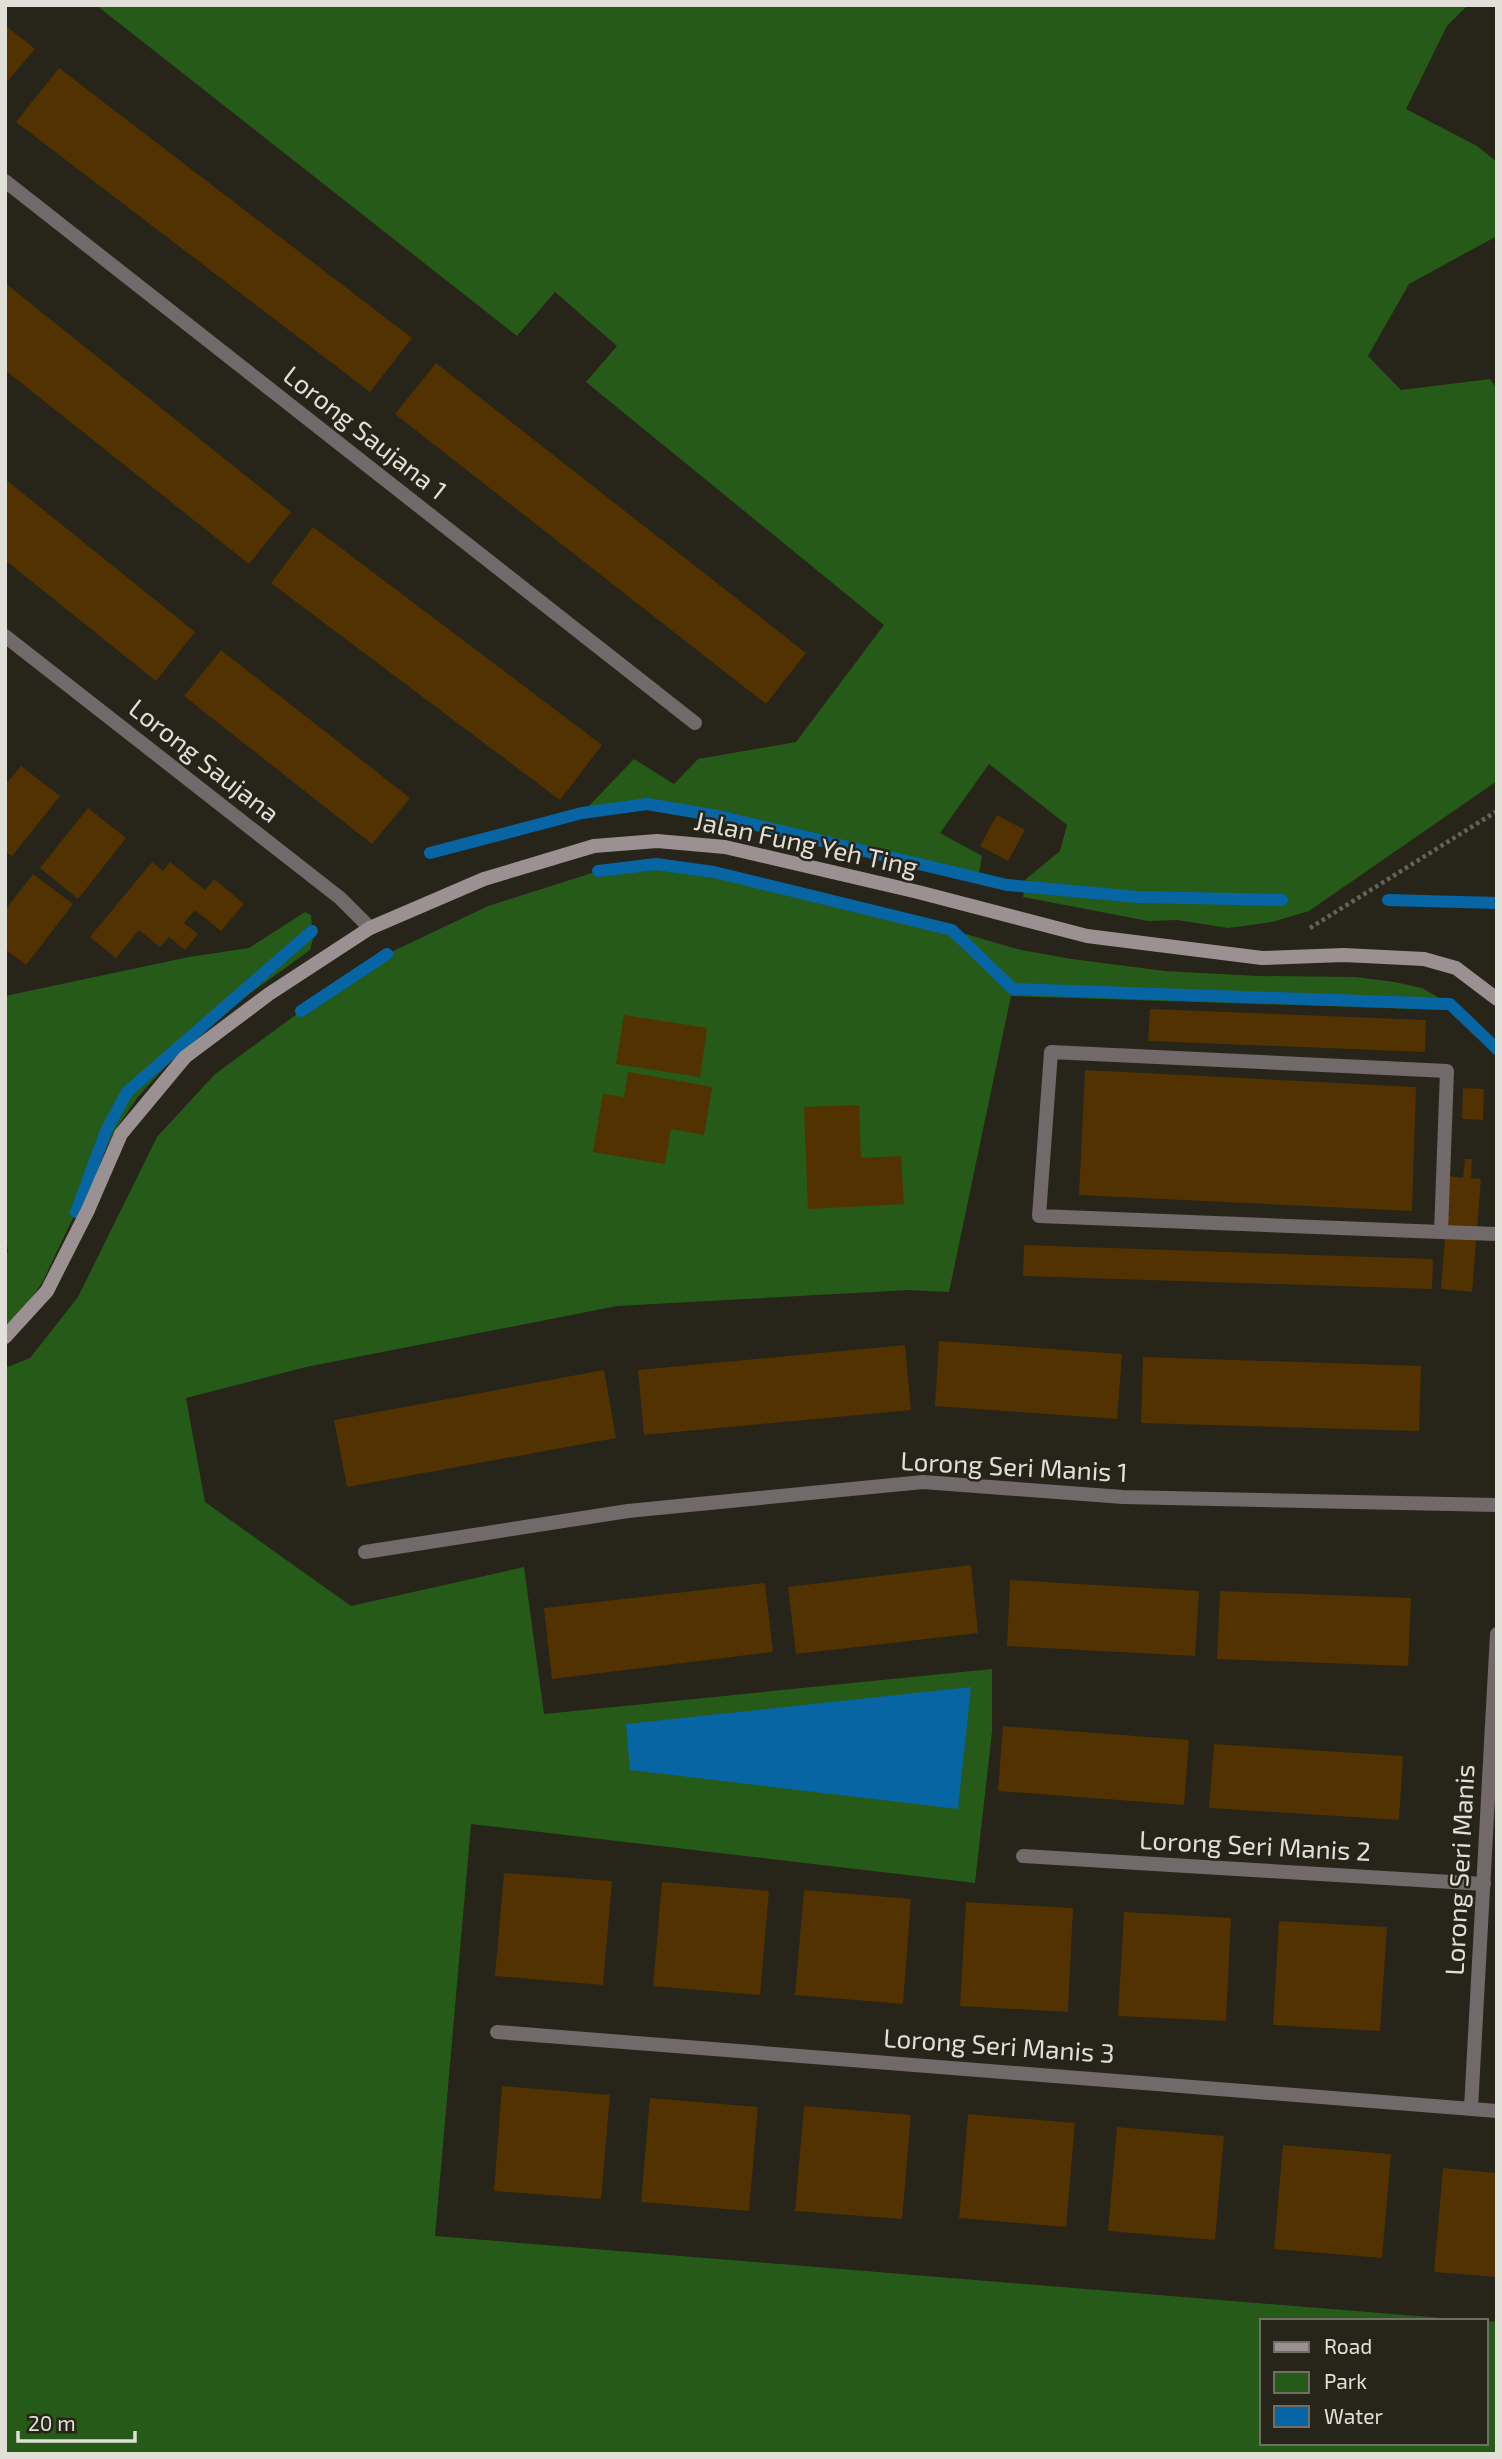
<svg xmlns="http://www.w3.org/2000/svg" width="1502" height="2459" font-family="'Exo 2',sans-serif">
<style>
.green{fill:#255a18}
.water{fill:#0665a2}
.lines{fill:none;stroke-linecap:round;stroke-linejoin:round}
.stream{stroke:#0665a2;stroke-width:12}
.building{fill:#513200}
.path{stroke:#656359;stroke-width:4.5;stroke-dasharray:3.5 3.5;stroke-linecap:butt}
.lane{stroke:#71696a;stroke-width:14}
.street{stroke:#71696a;stroke-width:14}
.secondary{stroke:#9c9192;stroke-width:14}
.labels{text-anchor:middle;stroke-width:5;stroke-linejoin:round;paint-order:stroke}
.street-label{font-size:26px;fill:#e1e0d8;stroke:#272419}
</style>
<rect width="100%" height="100%" fill="#272419"/>
<g class="green">
<polygon points="96,5 1468,5 1447,26 1406,109 1477,146 1497,162 1497,236 1409,284 1368,356 1401,390 1490,379 1497,389 1497,781 1309,911 1272,922 1228,928 1177,920 1148,921 1023,897 1026,879 1060,851 1067,825 989,764 940,833 982,856 978,878 718,816 647,804 582,813 634,759 674,784 698,759 796,742 884,625 586,382 617,346 555,292 517,336"/>
<polygon points="656,864 714,872 952,930 1021,950 1072,959 1165,971 1258,976 1355,977 1395,982 1422,988 1436,996 1444,1010 1011,996 949,1292 910,1290 617,1306 306,1367 186,1398 205,1502 351,1606 524,1567 544,1714 992,1669 992,1732 975,1883 471,1824 435,2236 1479,2321 1262,2321 1262,2443 1486,2443 1486,2321 1497,2322 1497,2454 5,2454 5,1368 30,1358 78,1297 157,1137 215,1074 301,1011 387,954 488,906 598,871"/>
<polygon points="305,912 311,915 313,939 310,950 230,1008 175,1056 137,1098 114,1132 42,1283 19,1316 5,1326 5,1254 8,1252 5,1231 5,996 189,957 249,948"/>
</g>
<polygon class="water" points="971,1687 958,1809 630,1770 626,1724"/>
<g class="lines">
<g class="stream">
<polyline points="430,853 582,813 647,804 718,816 1007,885 1137,897 1282,900"/>
<polyline points="598,871 656,864 714,872 952,930 1013,989 1450,1004 1497,1049"/>
<polyline points="1388,900 1497,903"/>
<polyline points="301,1011 387,954"/>
<polyline points="76,1212 106,1131 127,1092 312,931"/>
</g>
</g>
<g class="building">
<polygon points="5,25 35,49 5,84"/>
<polygon points="59,68 412,338 370,392 16,122"/>
<polygon points="5,283 291,512 249,564 5,370"/>
<polygon points="436,363 806,653 766,704 395,414"/>
<polygon points="5,479 195,632 156,681 5,560"/>
<polygon points="313,527 602,745 560,800 271,583"/>
<polygon points="221,650 410,798 372,844 184,696"/>
<polygon points="21,766 60,796 12,856 5,851 5,785"/>
<polygon points="88,808 126,838 78,899 40,868"/>
<polygon points="997,815 1025,830 1008,861 980,846"/>
<polygon points="152,862 163,871 170,862 205,890 214,879 244,904 221,931 195,910 184,923 198,934 185,950 169,937 160,947 139,930 116,958 90,937"/>
<polygon points="33,874 73,904 26,965 5,949 5,910"/>
<polygon points="1150,1009 1426,1020 1425,1052 1148,1041"/>
<polygon points="624,1015 707,1028 700,1077 616,1064"/>
<polygon points="1085,1070 1416,1087 1412,1211 1079,1195"/>
<polygon points="628,1072 712,1087 704,1135 671,1129 665,1164 593,1152 603,1094 624,1097"/>
<polygon points="1463,1088 1484,1089 1483,1120 1462,1119"/>
<polygon points="859,1105 861,1158 901,1156 904,1204 808,1209 804,1107"/>
<polygon points="1465,1159 1472,1159 1471,1178 1481,1179 1472,1292 1441,1289 1450,1176 1463,1178"/>
<polygon points="1024,1245 1433,1259 1432,1289 1023,1276"/>
<polygon points="939,1341 1122,1354 1117,1419 935,1406"/>
<polygon points="905,1345 911,1410 644,1435 638,1370"/>
<polygon points="1143,1357 1421,1366 1419,1431 1141,1423"/>
<polygon points="604,1370 616,1438 347,1487 334,1420"/>
<polygon points="971,1565 978,1633 796,1654 788,1587"/>
<polygon points="1010,1580 1199,1591 1195,1656 1007,1646"/>
<polygon points="765,1583 773,1652 552,1679 544,1608"/>
<polygon points="1220,1591 1411,1598 1408,1666 1217,1659"/>
<polygon points="1003,1726 1189,1740 1184,1805 998,1791"/>
<polygon points="1214,1744 1403,1756 1399,1820 1209,1808"/>
<polygon points="504,1873 612,1881 603,1985 495,1976"/>
<polygon points="662,1882 769,1891 760,1995 653,1986"/>
<polygon points="804,1890 911,1899 903,2004 795,1995"/>
<polygon points="966,1902 1073,1908 1068,2012 960,2006"/>
<polygon points="1124,1912 1231,1918 1226,2021 1118,2016"/>
<polygon points="1279,1921 1387,1927 1380,2031 1273,2025"/>
<polygon points="502,2086 610,2095 601,2199 494,2191"/>
<polygon points="650,2098 758,2107 749,2211 641,2202"/>
<polygon points="804,2106 911,2115 902,2219 795,2211"/>
<polygon points="968,2114 1075,2123 1066,2227 959,2218"/>
<polygon points="1117,2127 1224,2136 1215,2240 1108,2231"/>
<polygon points="1283,2145 1391,2154 1382,2258 1274,2249"/>
<polygon points="1443,2168 1497,2173 1497,2277 1434,2272"/>
</g>
<g class="lines">
<polyline class="path" points="1310,928 1497,811"/>
<g class="lane">
<polygon points="1051,1052 1447,1071 1441,1232 1039,1216"/>
<polyline points="1441,1232 1497,1234"/>
</g>
<g class="street">
<polyline points="5,181 695,723"/>
<polyline points="5,636 340,898 370,928"/>
<polyline points="365,1552 628,1511 923,1482 1123,1497 1497,1505"/>
<polyline points="1023,1856 1484,1884"/>
<polyline points="497,2032 1497,2111"/>
<polyline points="1471,2108 1497,1634"/>
</g>
<polyline class="secondary" points="5,1337 47,1291 88,1210 121,1134 185,1057 269,994 370,928 484,879 594,846 657,841 725,847 918,892 1087,936 1262,958 1344,955 1424,959 1456,968 1497,999"/>
</g>
<g class="labels">
<g class="street-label">
<text transform="translate(365 433) rotate(38)" y="9">Lorong Saujana 1</text>
<text transform="translate(204 761) rotate(38)" y="9">Lorong Saujana</text>
<text transform="translate(806 844) rotate(12)" y="9">Jalan Fung Yeh Ting</text>
<text transform="translate(1014 1467) rotate(3)" y="9">Lorong Seri Manis 1</text>
<text transform="translate(1255 1846) rotate(3)" y="9">Lorong Seri Manis 2</text>
<text transform="translate(1460 1870) rotate(-87)" y="9">Lorong Seri Manis</text>
<text transform="translate(999 2046) rotate(4)" y="9">Lorong Seri Manis 3</text>
</g>
</g>
<rect width="1502" height="2459" fill="none" stroke="#e1e0d8" stroke-width="14"/>
<rect x="1260" y="2319" width="228" height="126" fill="#272419" stroke="#716f65" stroke-width="2"/>
<rect x="1274" y="2342" width="35" height="10" fill="#9c9192" stroke="#716f65" stroke-width="2"/>
<text x="1324" y="2354" font-size="21" fill="#e1e0d8">Road</text>
<rect x="1274" y="2372" width="35" height="21" fill="#255a18" stroke="#716f65" stroke-width="2"/>
<text x="1324" y="2389" font-size="21" fill="#e1e0d8">Park</text>
<rect x="1274" y="2406" width="35" height="21" fill="#0665a2" stroke="#716f65" stroke-width="2"/>
<text x="1324" y="2424" font-size="21" fill="#e1e0d8">Water</text>
<path d="M18 2431v10h117v-10" fill="none" stroke="#e1e0d8" stroke-width="3.5"/>
<text x="28" y="2431" font-size="21" fill="#e1e0d8" stroke="#272419" stroke-width="5" paint-order="stroke">20 m</text>
</svg>
